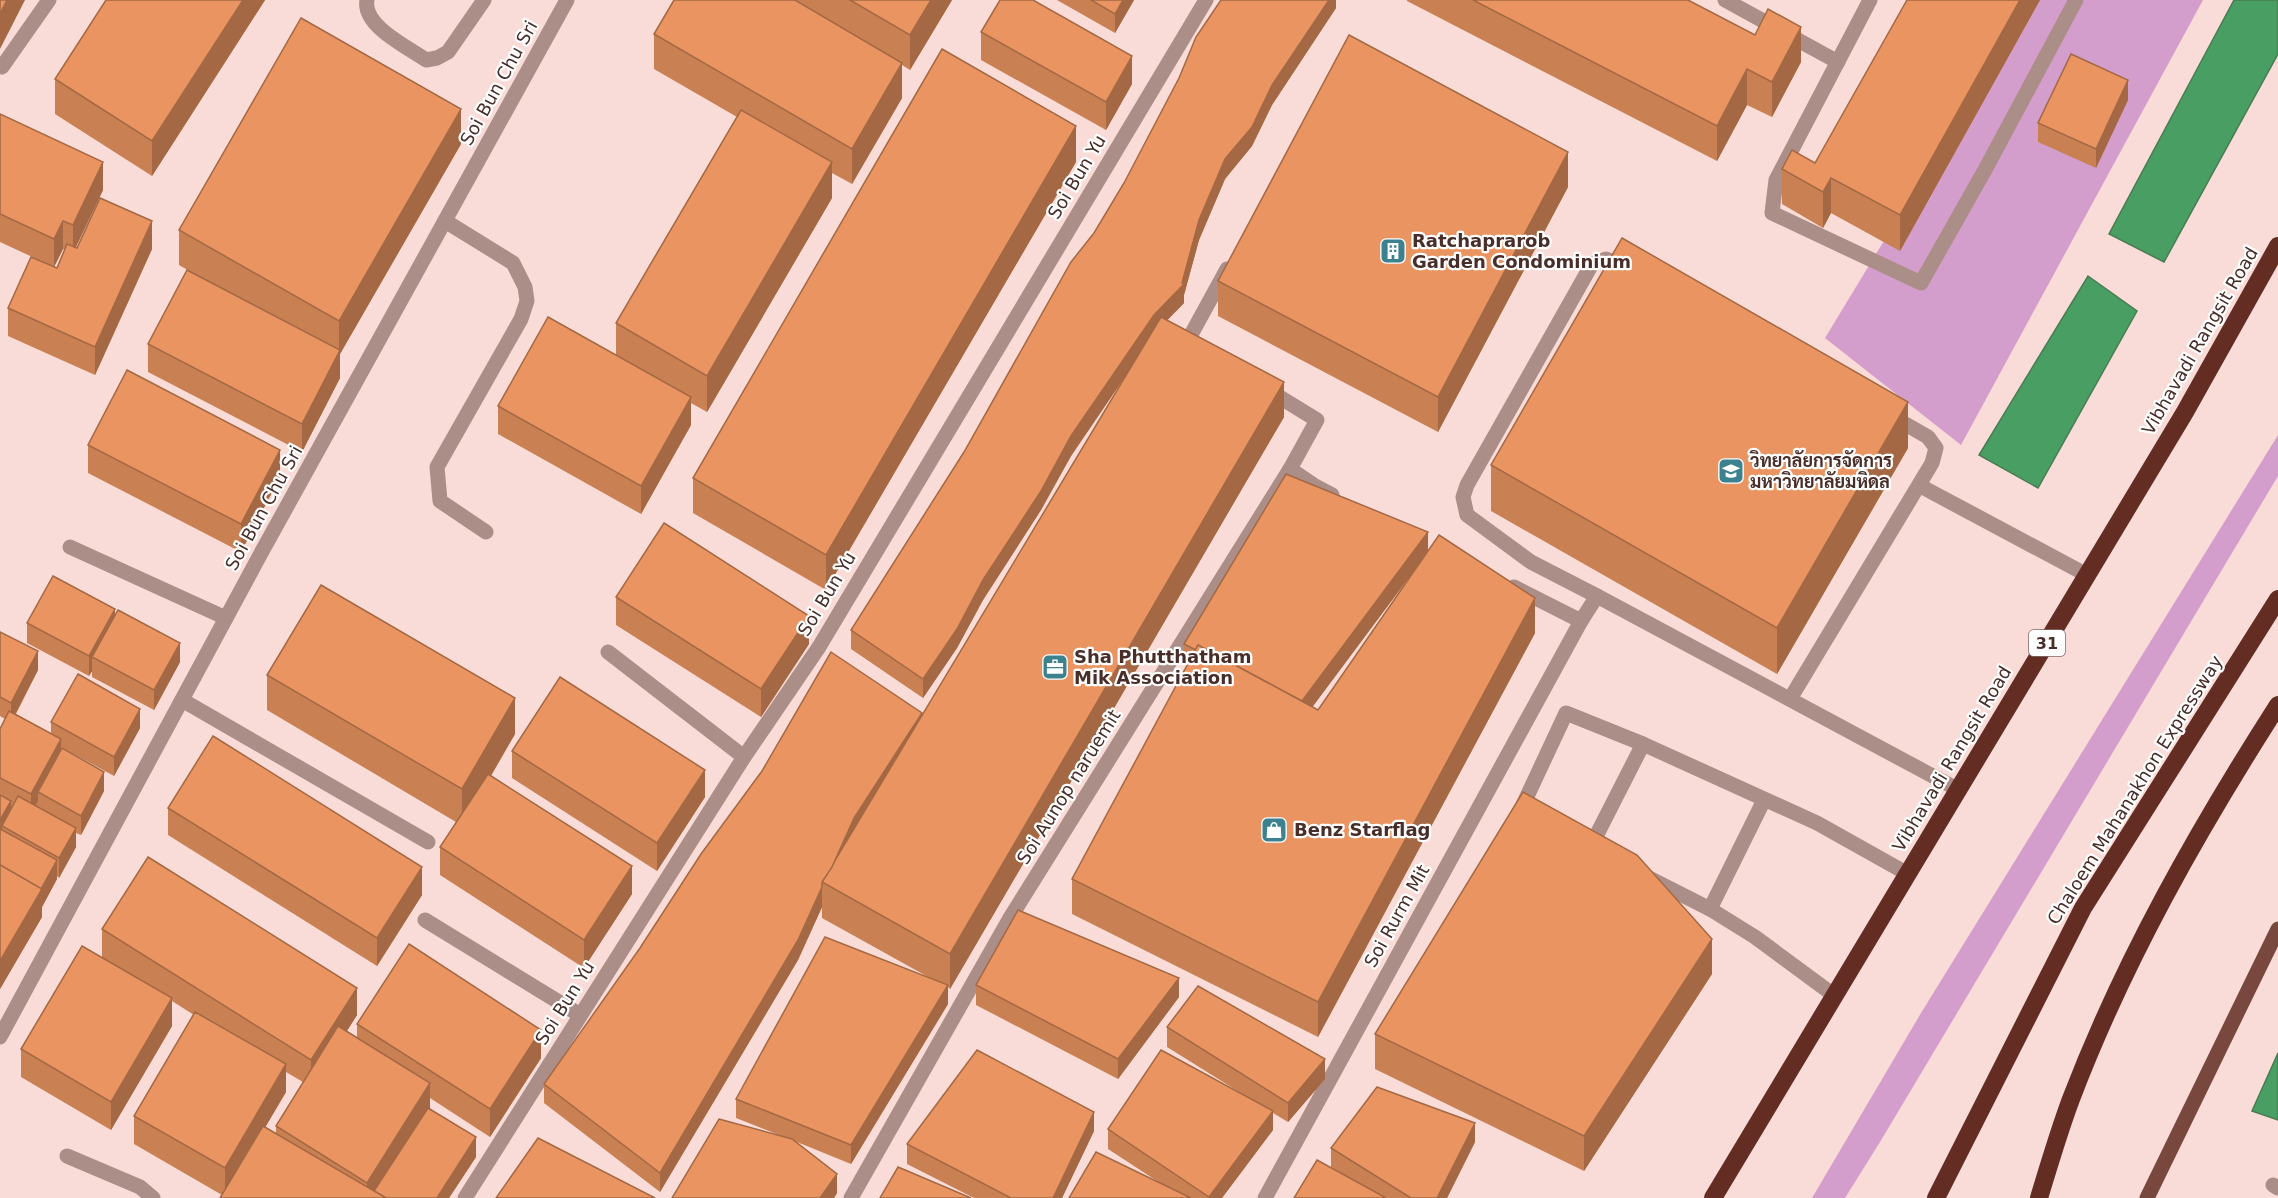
<svg xmlns="http://www.w3.org/2000/svg" width="2278" height="1198" font-family="'DejaVu Sans',Sarabun,sans-serif">
<style>
.green{fill:#d49ecc}
.water{fill:#489e63;stroke:#487c51;stroke-width:1.5}
.lines{fill:none;stroke-linecap:round;stroke-linejoin:round}
.minor{stroke:#ac8e88;stroke-width:15}
.major{stroke:#78473d;stroke-width:15}
.highway{stroke:#642d23;stroke-width:18}
.wall{fill:#c98053;fill-rule:evenodd}
.shaded-wall{fill:#a46844}
.building{fill:#ea9561;stroke:#a46844;stroke-width:1.5}
.labels{text-anchor:middle;stroke-width:4.5;stroke-linejoin:round;paint-order:stroke}
.shield{fill:#fff;stroke:#7f6c68;stroke-width:1.5}
.shield-label{font-size:16px;font-weight:bold;fill:#482d28}
.street-label{font-size:18px;fill:#482d28;stroke:#fff}
.poi-label{font-size:18px;font-weight:bold;fill:#482d28;stroke:#fff;text-anchor:start}
</style>
<rect width="100%" height="100%" fill="#f9dcd7"/>
<g class="green">
<polygon points="2030,0 2203,0 1961,445 1825,338"/>
<polygon points="2278,435 2278,476 1880,1142 1845,1198 1812,1198 1921,1013"/>
</g>
<g class="water">
<polygon points="2234,0 2278,0 2278,54 2164,262 2109,234"/>
<polygon points="2088,276 2137,311 2038,488 1979,455"/>
<polygon points="2278,1053 2278,1120 2252,1111"/>
</g>
<g class="lines">
<g class="minor">
<path d="M 367,0 C 362,26 408,47 426,60 L 437,58 L 448,52 L 484,0"/>
<polyline points="1725,0 1838,62"/>
<polyline points="1870,0 1776,180 1772,213 1921,283 1986,168 2076,0"/>
<polyline points="2,67 49,0"/>
<polyline points="445,221 513,263 525,287 527,301 521,319 437,467 440,501 486,532"/>
<polyline points="1629,268 1606,259 1592,264 1467,485 1463,497 1467,515 1531,562 1597,596 1957,789"/>
<polyline points="1195,347 1187,342 1227,269"/>
<polyline points="1268,390 1317,420 1290,469"/>
<polyline points="1920,484 1926,489 2087,575"/>
<polyline points="70,547 226,618"/>
<polyline points="1514,587 1581,621"/>
<polyline points="608,652 744,757"/>
<polyline points="1790,699 1932,463 1936,448 1928,437 1893,417"/>
<polyline points="182,700 428,842"/>
<polyline points="1530,809 1523,805 1566,713 1643,744"/>
<polyline points="1594,850 1590,848 1643,744 1817,823 1908,874"/>
<polyline points="1645,876 1710,909 1755,937 1835,996"/>
<polyline points="1710,909 1764,800"/>
<polyline points="425,920 580,1015"/>
<polyline points="0,1037 260,555 567,0"/>
<polyline points="67,1156 140,1187 153,1198"/>
<polyline points="2273,1185 2278,1188"/>
<polyline points="465,1198 744,757 819,647 1206,0"/>
<polyline points="851,1198 1010,918 1290,469 1315,486 1332,495"/>
<polyline points="1265,1198 1581,621 1597,596"/>
</g>
<polyline class="major" points="2147,1198 2278,929"/>
<g class="highway">
<polyline points="1713,1198 2185,412 2278,246"/>
<polyline points="1936,1198 2083,908 2278,599"/>
<path d="M 2039,1198 C 2049,1165 2059,1131 2071,1099 C 2124,960 2198,830 2278,705"/>
</g>
</g>
<g class="wall">
<polygon points="106,0 265,0 152,176 55,114 55,79"/>
<polygon points="674,0 952,0 910,70 902,65 902,98 852,184 832,173 832,198 707,412 691,403 691,425 641,514 498,434 498,406 616,355 616,323 737,117 654,69 654,34"/>
<polygon points="1057,0 1134,0 1115,33"/>
<polygon points="1336,0 1336,8 1272,105 1252,146 1225,179 1199,240 1184,295 1184,303 1167,320 1284,417 950,989 948,987 948,1004 851,1164 797,1142 837,1193 834,1198 672,1198 779,1135 736,1118 736,1099 930,978 822,918 822,907 798,960 660,1192 544,1103 544,1084 922,716 1131,368 1071,456 1041,510 983,600 957,648 923,698 851,649 851,630"/>
<polygon points="1407,0 1688,0 1801,62 1772,117 1747,105 1717,161 1407,1"/>
<polygon points="1907,0 2040,0 1900,251 1831,213 1823,228 1782,204 1782,169 1815,163"/>
<polygon points="981,32 1132,84 1106,130 981,60"/>
<polygon points="2128,100 2096,168 2038,142 2038,123"/>
<polygon points="0,114 103,190 76,247 152,249 95,375 8,336 8,308 57,268 65,250 63,249 54,267 0,242"/>
<polygon points="461,144 340,354 340,378 302,452 148,372 148,344 198,276 179,265 179,230"/>
<polygon points="1076,162 826,590 693,513 693,478"/>
<polygon points="1568,187 1438,432 1218,316 1218,281"/>
<polygon points="88,445 280,477 241,552 88,473"/>
<polygon points="1908,448 1777,674 1491,511 1491,465"/>
<path d="M 1428,550 L 1535,633 L 1318,1037 L 1072,914 L 1072,879 L 1188,665 L 1184,663 L 1184,644 ZM 1416,568 L 1318,710 L 1312,707 Z"/>
<polygon points="616,597 809,644 761,717 616,625"/>
<polygon points="115,615 180,662 154,710 92,677 92,671 89,676 27,643 27,623"/>
<polygon points="0,632 38,670 16,714 51,733 51,722 140,728 114,776 61,747 61,749 104,791 81,835 76,833 76,847 59,878 57,876 57,879 42,907 42,917 0,989 0,729 5,719 0,716"/>
<polygon points="267,675 515,734 491,776 632,894 584,968 440,875 440,847 456,822 267,710"/>
<polygon points="512,751 705,797 657,871 512,778"/>
<polygon points="168,808 422,895 377,966 168,835"/>
<path d="M 102,929 L 357,1015 L 347,1031 L 357,1037 L 357,1024 L 541,1058 L 490,1137 L 430,1098 L 430,1108 L 476,1157 L 449,1198 L 220,1198 L 222,1195 L 134,1144 L 134,1116 L 194,1015 L 172,1001 L 172,1026 L 111,1130 L 21,1077 L 21,1049 L 102,957 ZM 286,1072 L 303,1082 L 276,1126 L 276,1133 L 265,1127 L 286,1092 Z"/>
<polygon points="1712,974 1584,1171 1375,1069 1375,1034"/>
<polygon points="976,985 1179,997 1118,1079 976,1005"/>
<polygon points="1167,1027 1325,1079 1288,1122 1273,1113 1273,1130 1222,1198 1069,1198 1160,1183 1108,1149 1108,1129 1252,1100 1167,1047"/>
<polygon points="1094,1131 1062,1198 974,1198 907,1164 907,1144"/>
<polygon points="1475,1142 1447,1198 1294,1198 1339,1172 1331,1167 1331,1148"/>
</g>
<g class="shaded-wall">
<polygon points="7,0 25,0 0,49 0,14"/>
<polygon points="243,0 265,0 152,176 152,141"/>
<polygon points="931,0 952,0 910,70 910,35"/>
<polygon points="1123,0 1134,0 1115,33 1115,14"/>
<polygon points="1329,0 1336,0 1336,8 1272,105 1252,146 1225,179 1199,240 1184,295 1184,303 1154,334 1071,456 1041,510 983,600 957,648 923,698 923,679 1071,436 1154,315 1182,283 1199,220 1225,159 1272,85"/>
<polygon points="2020,0 2040,0 1900,251 1900,215"/>
<polygon points="1801,27 1801,62 1772,117 1772,82"/>
<polygon points="1132,56 1132,84 1106,130 1106,102"/>
<polygon points="902,63 902,98 852,184 852,149"/>
<polygon points="1747,69 1747,105 1717,161 1717,126"/>
<polygon points="2128,80 2128,100 2096,168 2096,149"/>
<polygon points="461,109 461,144 340,354 340,378 302,452 302,424 339,352 339,321"/>
<polygon points="1076,126 1076,162 826,590 826,555"/>
<polygon points="1568,152 1568,187 1438,432 1438,397"/>
<polygon points="103,162 103,190 73,253 73,225"/>
<polygon points="832,162 832,198 707,412 707,376"/>
<polygon points="1831,178 1831,213 1823,228 1823,192"/>
<polygon points="63,221 63,249 54,267 54,239"/>
<polygon points="152,221 152,249 95,375 95,347"/>
<polygon points="1284,382 1284,417 950,989 950,954"/>
<polygon points="691,397 691,425 641,514 641,486"/>
<polygon points="1908,402 1908,448 1777,674 1777,628"/>
<polygon points="280,450 280,477 241,552 241,524"/>
<polygon points="1428,532 1428,552 1299,725 1299,705"/>
<polygon points="1535,598 1535,633 1318,1037 1318,1002"/>
<polygon points="115,609 115,628 92,657 92,671 89,676 89,656"/>
<polygon points="809,616 809,644 761,717 761,689"/>
<polygon points="180,643 180,662 154,710 154,690"/>
<polygon points="38,651 38,670 11,722 11,703"/>
<polygon points="515,698 515,734 462,825 462,789"/>
<polygon points="140,709 140,728 114,776 114,757"/>
<polygon points="922,713 922,732 824,883 854,818"/>
<polygon points="61,739 61,758 38,792 38,801 31,814 31,794"/>
<polygon points="705,770 705,797 657,871 657,843"/>
<polygon points="104,772 104,791 81,835 81,816"/>
<polygon points="11,801 11,821 2,826 2,837 0,840 0,820"/>
<polygon points="76,828 76,847 59,878 59,858"/>
<polygon points="57,860 57,879 42,907 42,917 0,989 0,961"/>
<polygon points="632,866 632,894 584,968 584,940"/>
<polygon points="422,867 422,895 377,966 377,938"/>
<polygon points="822,887 822,907 798,960 660,1192 660,1173"/>
<polygon points="1712,939 1712,974 1584,1171 1584,1136"/>
<polygon points="1179,978 1179,997 1118,1079 1118,1059"/>
<polygon points="948,985 948,1004 851,1164 851,1145"/>
<polygon points="357,988 357,1015 311,1087 311,1060"/>
<polygon points="172,998 172,1026 111,1130 111,1102"/>
<polygon points="541,1030 541,1058 490,1137 490,1109"/>
<polygon points="1325,1059 1325,1079 1288,1122 1288,1103"/>
<polygon points="286,1064 286,1092 225,1196 225,1168"/>
<polygon points="430,1083 430,1111 375,1198 367,1198 367,1183"/>
<polygon points="1273,1111 1273,1130 1222,1198 1209,1198 1209,1197"/>
<polygon points="1094,1112 1094,1131 1062,1198 1053,1198"/>
<polygon points="1475,1123 1475,1142 1447,1198 1437,1198"/>
<polygon points="476,1137 476,1157 449,1198 437,1198"/>
<polygon points="837,1174 837,1193 834,1198 820,1198"/>
</g>
<g class="building">
<polygon points="0,0 7,0 0,14"/>
<polygon points="106,0 243,0 152,141 55,79"/>
<polygon points="674,0 795,0 902,63 852,149 654,34"/>
<polygon points="850,0 931,0 910,35"/>
<polygon points="1000,0 1033,0 1132,56 1106,102 981,32"/>
<polygon points="1091,0 1123,0 1115,14"/>
<polygon points="1221,0 1329,0 1272,85 1252,127 1225,159 1199,220 1182,283 1184,284 1154,315 1071,436 1041,491 983,580 957,629 923,679 851,630 964,452 1071,262 1094,233 1124,183 1179,78 1196,37"/>
<polygon points="1473,0 1688,0 1755,35 1768,9 1801,27 1772,82 1747,69 1717,126"/>
<polygon points="1907,0 2020,0 1900,215 1831,178 1823,192 1782,169 1792,150 1815,163"/>
<polygon points="301,18 461,109 339,321 179,230"/>
<polygon points="1349,35 1568,152 1438,397 1218,281"/>
<polygon points="942,49 1076,126 826,555 693,478"/>
<polygon points="2071,54 2128,80 2096,149 2038,123"/>
<polygon points="741,110 832,162 707,376 616,323"/>
<polygon points="0,114 103,162 73,225 63,221 54,239 0,214"/>
<polygon points="100,198 152,221 95,347 8,308 31,257 57,268 67,244 77,248"/>
<polygon points="1622,238 1908,402 1777,628 1491,465"/>
<polygon points="187,270 340,350 302,424 148,344"/>
<polygon points="548,317 691,397 641,486 498,406"/>
<polygon points="1161,317 1284,382 950,954 822,882"/>
<polygon points="127,370 280,450 241,524 88,445"/>
<polygon points="1286,474 1428,532 1302,701 1198,645 1196,650 1184,644"/>
<polygon points="664,523 809,616 761,689 616,597"/>
<polygon points="1439,535 1535,598 1318,1002 1072,879 1198,645 1318,710"/>
<polygon points="53,576 115,609 89,656 27,623"/>
<polygon points="321,585 515,698 462,789 267,675"/>
<polygon points="118,610 180,643 154,690 92,657"/>
<polygon points="0,632 38,651 11,703 0,697"/>
<polygon points="831,652 922,713 854,818 832,867 822,882 822,887 798,940 660,1173 544,1084 640,948 701,854 762,771"/>
<polygon points="78,674 140,709 114,757 51,722"/>
<polygon points="560,677 705,770 657,843 512,751"/>
<polygon points="9,711 61,739 31,794 0,778 0,729"/>
<polygon points="213,736 422,867 377,938 168,808"/>
<polygon points="62,748 104,772 81,816 38,792"/>
<polygon points="488,774 632,866 584,940 440,847"/>
<polygon points="1523,792 1637,855 1712,939 1584,1136 1375,1034"/>
<polygon points="0,795 11,801 0,820"/>
<polygon points="18,796 76,828 59,858 2,826"/>
<polygon points="0,829 57,860 41,889 0,865"/>
<polygon points="148,857 357,988 311,1060 102,929"/>
<polygon points="0,865 42,889 0,961"/>
<polygon points="1018,910 1179,978 1118,1059 976,985"/>
<polygon points="825,937 948,985 851,1145 736,1099"/>
<polygon points="409,944 541,1030 490,1109 357,1024"/>
<polygon points="82,946 172,998 111,1102 21,1049"/>
<polygon points="1198,986 1325,1059 1288,1103 1167,1027"/>
<polygon points="195,1012 286,1064 225,1168 134,1116"/>
<polygon points="338,1026 430,1083 367,1183 276,1126"/>
<polygon points="977,1050 1094,1112 1053,1198 1011,1198 907,1144"/>
<polygon points="1161,1050 1273,1111 1209,1197 1108,1129"/>
<polygon points="1377,1087 1475,1123 1437,1198 1411,1198 1331,1148"/>
<polygon points="428,1108 476,1137 437,1198 386,1198 374,1191"/>
<polygon points="719,1119 792,1139 837,1174 820,1198 672,1198"/>
<polygon points="263,1126 386,1198 220,1198"/>
<polygon points="538,1138 655,1198 496,1198"/>
<polygon points="1096,1152 1191,1198 1069,1198"/>
<polygon points="1317,1160 1386,1198 1294,1198"/>
<polygon points="898,1167 971,1198 880,1198"/>
</g>
<defs>
<g id="building-square" transform="scale(1.35)"><rect x="-9" y="-9" width="18" height="18" rx="4" fill="#3c818e" stroke="#fff"/><path d="M-4-6H4V6H1V3H-1V6H-4ZM-2.5-4.3h1.7v1.8h-1.7ZM.8-4.3h1.7v1.8H.8ZM-2.5-1h1.7V.8h-1.7ZM.8-1h1.7V.8H.8Z" fill="#fff"/></g>
<g id="university-square" transform="scale(1.35)"><rect x="-9" y="-9" width="18" height="18" rx="4" fill="#3c818e" stroke="#fff"/><path d="M0-5L7-2L0 1L-7-2ZM-4 1L0 2.5L4 1V4Q0 6-4 4Z" fill="#fff"/></g>
<g id="office-square" transform="scale(1.35)"><rect x="-9" y="-9" width="18" height="18" rx="4" fill="#3c818e" stroke="#fff"/><path d="M-6-3h4V-5.5h4V-3h4V5H-6ZM-1-4.5V-3h2v-1.5ZM-6 0V1H6V0Z" fill="#fff"/></g>
<g id="shop-square" transform="scale(1.35)"><rect x="-9" y="-9" width="18" height="18" rx="4" fill="#3c818e" stroke="#fff"/><path d="M-5-2.5h2.3a2.7 3.5 0 0 1 5.4 0H5L5.5 6h-11ZM-1.5-2.5h3a1.5 2.3 0 0 0-3 0Z" fill="#fff"/></g>
</defs>
<g fill-rule="evenodd">
<use href="#building-square" x="1393" y="251"/>
<use href="#university-square" x="1731" y="471"/>
<use href="#office-square" x="1055" y="667"/>
<use href="#shop-square" x="1274" y="830"/>
</g>
<g class="labels">
<rect class="shield" x="2029" y="630" width="36" height="26" rx="4.5"/>
<g class="shield-label">
<text x="2047" y="649">31</text>
</g>
<g class="street-label">
<text transform="translate(499 83) rotate(-61)" y="6">Soi Bun Chu Sri</text>
<text transform="translate(1077 177) rotate(-59)" y="6">Soi Bun Yu</text>
<text transform="translate(2200 341) rotate(-60)" y="6">Vibhavadi Rangsit Road</text>
<text transform="translate(264 508) rotate(-61)" y="6">Soi Bun Chu Sri</text>
<text transform="translate(827 594) rotate(-59)" y="6">Soi Bun Yu</text>
<text transform="translate(1952 759) rotate(-59)" y="6">Vibhavadi Rangsit Road</text>
<text transform="translate(1069 787) rotate(-58)" y="6">Soi Aunop naruemit</text>
<text transform="translate(2135 790) rotate(-58)" y="6">Chaloem Mahanakhon Expressway</text>
<text transform="translate(1397 916) rotate(-61)" y="6">Soi Rurm Mit</text>
<text transform="translate(565 1003) rotate(-58)" y="6">Soi Bun Yu</text>
</g>
<g class="poi-label">
<text x="1412" y="247">Ratchaprarob<tspan x="1412" dy="21">Garden Condominium</tspan></text>
<text x="1750" y="467">วิทยาลัยการจัดการ<tspan x="1750" dy="21">มหาวิทยาลัยมหิดล</tspan></text>
<text x="1074" y="663">Sha Phutthatham<tspan x="1074" dy="21">Mik Association</tspan></text>
<text x="1294" y="836">Benz Starflag</text>
</g>
</g>
</svg>
